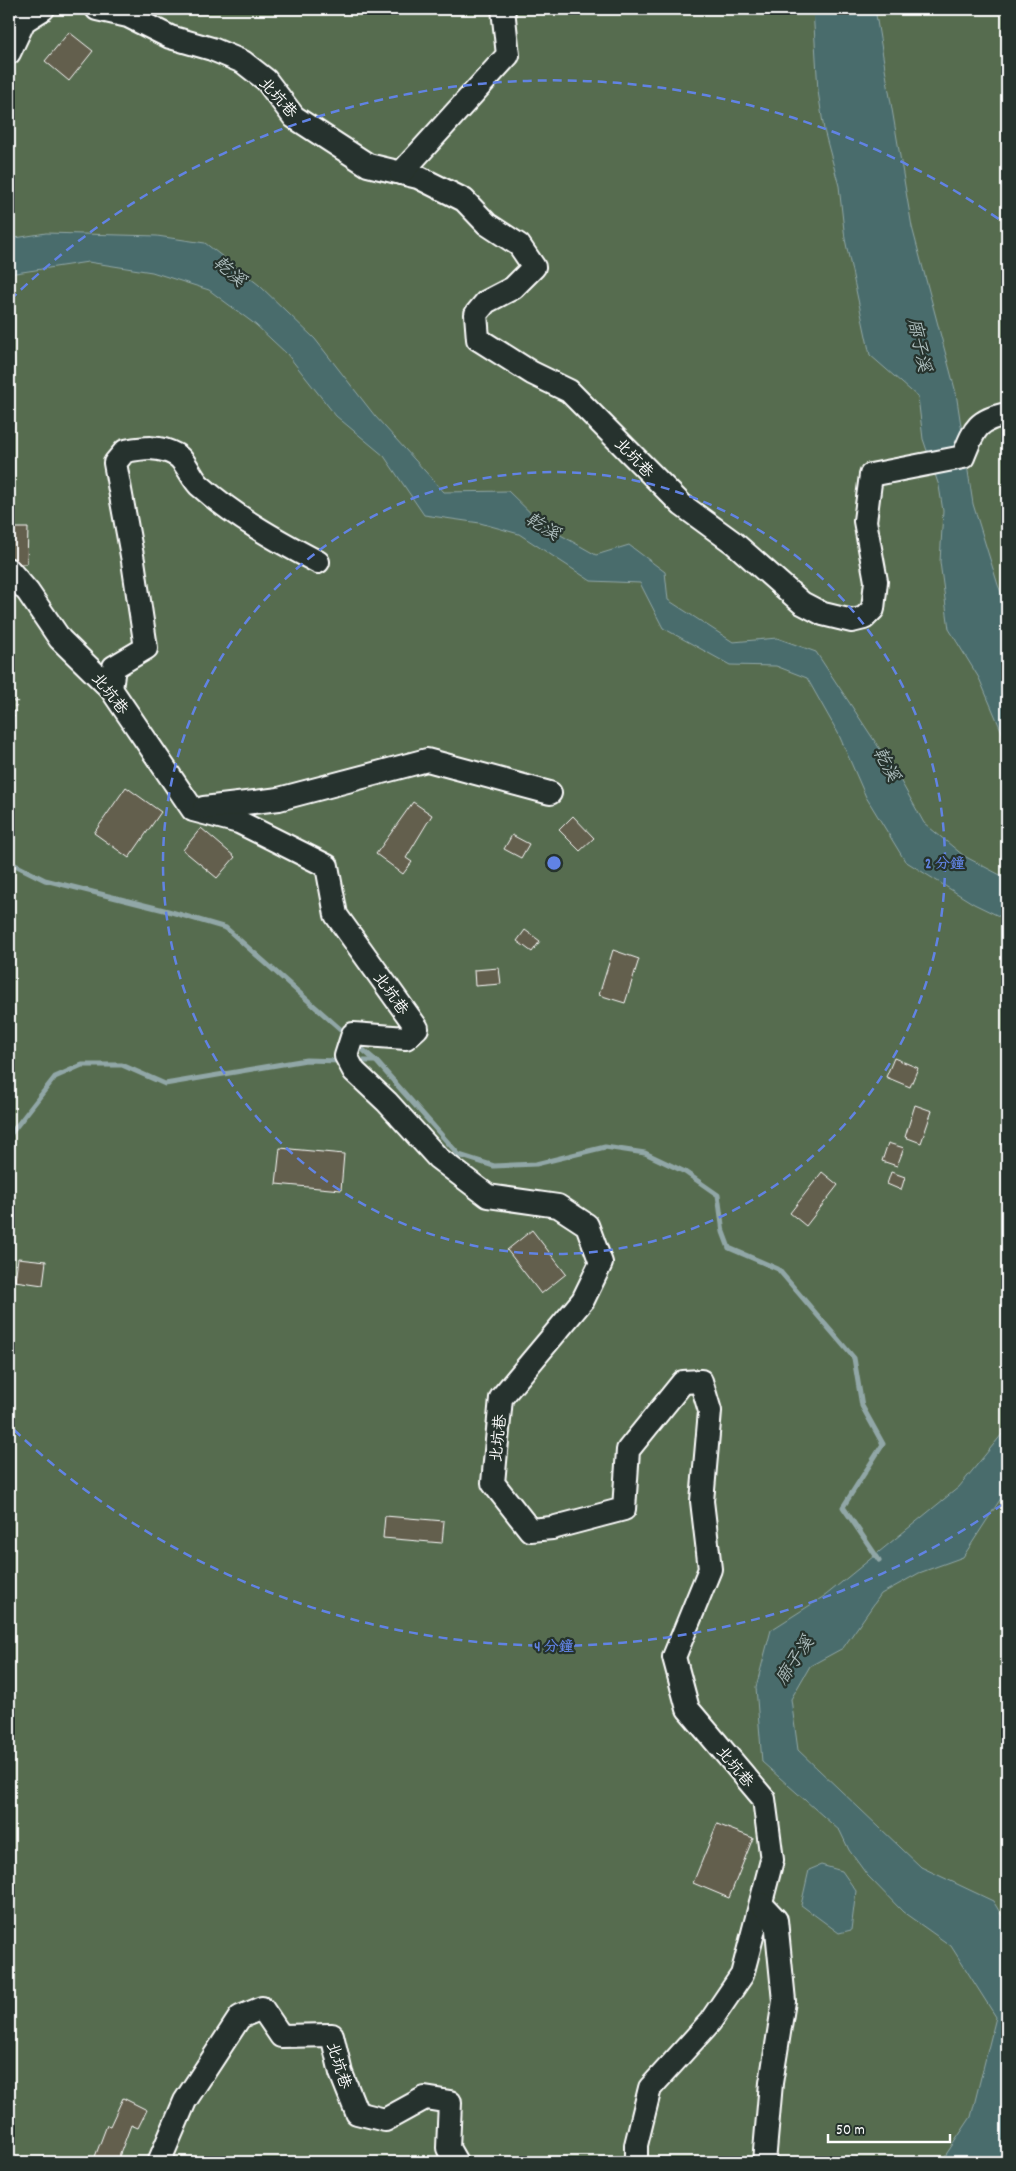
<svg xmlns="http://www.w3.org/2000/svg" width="1016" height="2171" font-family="Dekko,'LXGW WenKai TC',sans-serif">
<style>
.green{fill:#576c50;stroke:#abb6a8}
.water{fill:#486c6c;stroke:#91a7a7}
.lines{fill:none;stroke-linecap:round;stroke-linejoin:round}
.stream{stroke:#91a7a7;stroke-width:5}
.building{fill:#645e4d;stroke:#fff}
.minor-casing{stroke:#fff;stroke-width:26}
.path{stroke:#fff;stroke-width:3;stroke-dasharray:1 4;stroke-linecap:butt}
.minor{stroke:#26332d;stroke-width:22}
.ring{fill:none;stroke:#6183e4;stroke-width:2.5;stroke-dasharray:9 6}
.labels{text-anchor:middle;stroke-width:4.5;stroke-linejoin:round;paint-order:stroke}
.street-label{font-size:16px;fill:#fff;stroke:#26332d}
.water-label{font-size:18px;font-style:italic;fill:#adbdbd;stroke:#26332d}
.centre{fill:#6183e4;stroke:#26332d;stroke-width:2.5}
.ring-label{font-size:15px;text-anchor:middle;font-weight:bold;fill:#6183e4;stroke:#26332d;stroke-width:4.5;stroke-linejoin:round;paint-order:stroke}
</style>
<rect width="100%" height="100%" fill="#323c33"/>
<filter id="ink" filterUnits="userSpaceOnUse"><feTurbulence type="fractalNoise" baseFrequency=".02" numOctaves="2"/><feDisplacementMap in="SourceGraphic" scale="10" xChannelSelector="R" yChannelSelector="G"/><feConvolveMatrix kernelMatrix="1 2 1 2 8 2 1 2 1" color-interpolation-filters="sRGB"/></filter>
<g filter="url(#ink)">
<rect class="green" x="9" y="9" width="998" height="2153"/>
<g class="water">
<polygon points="813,9 875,9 912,227 956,393 973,504 998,585 1007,607 1007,744 979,678 949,629 940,562 943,511 939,486 923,439 918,397 870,355 845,239 839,186 824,130 818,91"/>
<polygon points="46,233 157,236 205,243 259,285 315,339 375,416 444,492 508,491 543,525 596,555 629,545 665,572 668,600 733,642 777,638 816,652 899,778 924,823 964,856 1004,877 1007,876 1007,920 974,904 905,861 866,797 838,733 807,678 776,666 730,665 663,628 640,583 591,581 519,534 480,523 424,515 384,456 336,416 287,354 256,325 209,290 152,272 88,262 9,274 9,239"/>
<polygon points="1007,1428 1007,1489 963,1557 919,1573 881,1594 843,1648 810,1666 791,1699 798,1750 921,1867 993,1901 1007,1924 1007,2155 1003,2162 941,2162 971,2117 996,2017 951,1946 903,1912 867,1875 849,1850 840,1831 762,1762 756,1687 771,1630 826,1595 959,1487"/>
<polygon points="821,1865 842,1871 856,1891 851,1930 839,1933 801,1905 809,1870"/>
</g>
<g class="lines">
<g class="stream">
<polyline points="9,862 45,880 168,911 226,928 347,1035"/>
<polyline points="355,1043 376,1061 459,1155 494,1166 536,1164 605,1147 645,1153 685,1172 718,1195 723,1232 729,1248 778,1269 854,1358 862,1406 883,1444 843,1507 879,1560"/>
<polyline points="357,1061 376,1061"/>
<polyline points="9,1136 55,1077 82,1065 122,1065 165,1084 306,1060 341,1061"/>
</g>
</g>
<g class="building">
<polygon points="69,32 93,51 69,81 45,61"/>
<polygon points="9,528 28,528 27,564 21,564 14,558 9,557"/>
<polygon points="126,787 161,812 129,858 94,833"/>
<polygon points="413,802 432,815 406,858 412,862 403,874 376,854"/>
<polygon points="573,816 594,838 580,851 559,830"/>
<polygon points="201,828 235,857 217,878 183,850"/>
<polygon points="512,835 529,844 521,858 504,849"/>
<polygon points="525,930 540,941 532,952 517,941"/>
<polygon points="613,950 639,959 625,1003 599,995"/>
<polygon points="499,968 501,984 475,986 474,970"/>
<polygon points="894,1058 918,1068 910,1087 886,1077"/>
<polygon points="915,1105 932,1111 921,1143 905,1137"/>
<polygon points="888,1143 904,1148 897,1166 882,1161"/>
<polygon points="280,1148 344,1154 341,1190 276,1184"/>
<polygon points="822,1172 838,1185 806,1226 790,1213"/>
<polygon points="891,1172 905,1177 901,1190 887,1184"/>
<polygon points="532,1230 566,1274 541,1294 507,1250"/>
<polygon points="18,1258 46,1261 43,1285 15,1281"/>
<polygon points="385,1516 444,1521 442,1543 383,1538"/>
<polygon points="717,1824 753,1838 729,1898 693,1883"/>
<polygon points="123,2098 147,2110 138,2128 131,2125 117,2162 93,2162 107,2125 110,2126"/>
</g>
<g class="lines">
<g class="minor-casing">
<g id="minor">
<path d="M 97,9 L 128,16 L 170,37 L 212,49 L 243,62 L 266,80 L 294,117 L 368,165 L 418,177 L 464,200 L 487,224 L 519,245 L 534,267 L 513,288 L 486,302 L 476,314 L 478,339 L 532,373 L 569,391 L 682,505 L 734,543 L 802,603 L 823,614 L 852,621 L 864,618 L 873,609 L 876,581 L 865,521 L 871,475 L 963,457 C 974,430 976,420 1007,414"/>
<polyline points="9,53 24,21 43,9"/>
<polyline points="401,173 508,55 503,9"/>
<polyline points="9,570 28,592 60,639 111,689 193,810 239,822 327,866 336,915 417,1028 406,1038 353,1034 346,1056 354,1071 387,1102 438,1158 488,1196 558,1206 587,1225 601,1263 583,1300 501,1398 493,1483 530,1530 552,1528 624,1509 628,1450 683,1382 701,1381 710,1411 702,1501 710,1569 674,1657 688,1709 764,1799 772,1860 742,1975 710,2022 650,2088 636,2145 636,2162"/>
<path d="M 111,689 L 114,667 L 146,648 L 133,561 L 115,463 L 125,451 C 143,448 159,445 176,455 C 186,461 191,477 199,485 C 235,517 276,540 318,562"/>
<polyline points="204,808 279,799 427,760 550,793"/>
<polyline points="761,1904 776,1920 784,2001 771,2083 764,2162"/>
<polyline points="159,2162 185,2101 240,2017 262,2008 281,2036 332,2035 341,2073 357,2113 385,2120 425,2098 450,2102 448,2148 456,2162"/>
</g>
</g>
<polyline class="path" points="9,704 17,700 9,736"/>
<use href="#minor" class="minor"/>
</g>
</g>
<g class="ring">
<circle cx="554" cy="863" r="391"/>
<path d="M1003 1504A783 783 0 0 1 10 1426M10 300A783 783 0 0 1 1003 222"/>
</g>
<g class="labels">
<g class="street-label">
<text transform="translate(279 97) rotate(48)" y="6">北坑巷</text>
<text transform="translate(635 457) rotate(46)" y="6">北坑巷</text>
<text transform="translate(111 693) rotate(51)" y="6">北坑巷</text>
<text transform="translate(392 993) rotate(54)" y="6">北坑巷</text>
<text transform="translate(497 1438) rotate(-84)" y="6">北坑巷</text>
<text transform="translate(736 1766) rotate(50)" y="6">北坑巷</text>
<text transform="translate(340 2065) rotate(72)" y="6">北坑巷</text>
</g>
<g class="water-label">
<text transform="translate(230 271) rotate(41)" y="6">乾溪</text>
<text transform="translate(920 345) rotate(78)" y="6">廍子溪</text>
<text transform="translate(543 526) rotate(31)" y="6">乾溪</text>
<text transform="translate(887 764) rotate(62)" y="6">乾溪</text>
<text transform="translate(794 1660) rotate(-56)" y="6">廍子溪</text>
</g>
</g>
<circle cx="554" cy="863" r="8" class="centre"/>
<g class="ring-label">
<text x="945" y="868">2 分鐘</text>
<text x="554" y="1651">4 分鐘</text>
</g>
<rect width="1016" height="2171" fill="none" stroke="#26332d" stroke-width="30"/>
<rect x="15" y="15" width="986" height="2141" fill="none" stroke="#fff" stroke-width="2" filter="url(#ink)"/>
<path d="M828 2134v8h122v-8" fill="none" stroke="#ffffff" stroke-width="2.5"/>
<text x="836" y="2134" font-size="15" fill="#ffffff" stroke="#26332d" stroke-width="4" paint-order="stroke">50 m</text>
</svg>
